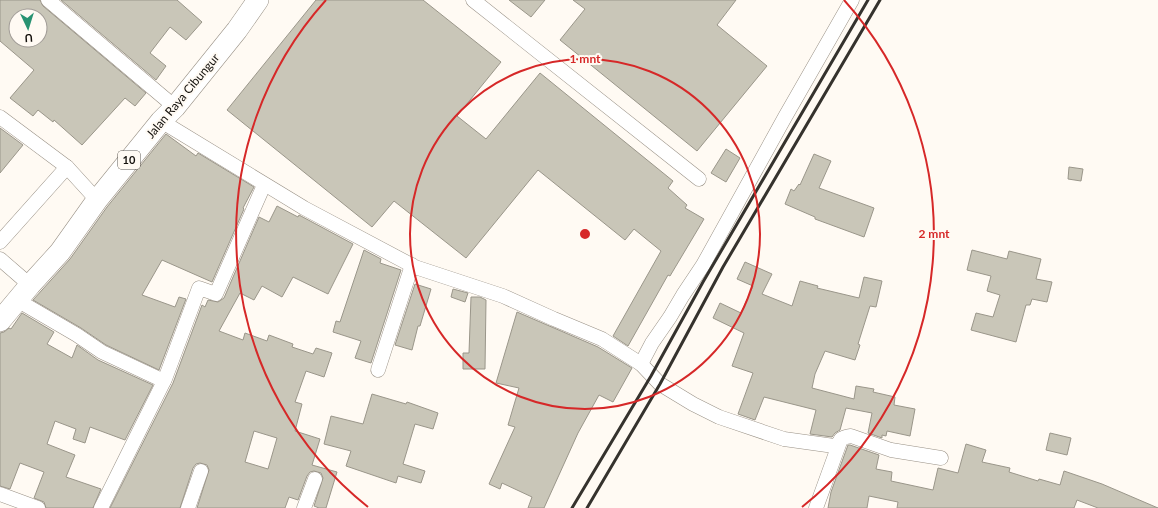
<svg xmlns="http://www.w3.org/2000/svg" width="1158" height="508" font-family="Lato,sans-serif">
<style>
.building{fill:#c9c6b8;stroke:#9a968a;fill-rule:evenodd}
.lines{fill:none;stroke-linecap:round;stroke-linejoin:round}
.minor-casing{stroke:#999186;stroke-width:15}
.highway-casing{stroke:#999186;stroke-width:22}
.minor{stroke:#fff;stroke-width:14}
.highway{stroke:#fff;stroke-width:21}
.rail{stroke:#35322d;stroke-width:3}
.ring{fill:none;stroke:#d62828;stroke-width:2}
.labels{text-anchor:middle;stroke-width:4;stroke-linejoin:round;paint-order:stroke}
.shield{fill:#fffaf3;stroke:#5a5651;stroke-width:1}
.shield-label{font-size:11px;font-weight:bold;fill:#13100c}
.street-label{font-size:12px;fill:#13100c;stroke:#fffaf3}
.centre{fill:#d62828;stroke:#fffaf3;stroke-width:2}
.ring-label{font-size:12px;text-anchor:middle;font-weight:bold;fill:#d62828;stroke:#fffaf3;stroke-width:4;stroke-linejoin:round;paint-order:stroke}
</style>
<rect width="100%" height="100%" fill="#fffaf3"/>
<g class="building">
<path d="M 0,0 L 40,0 L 43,6 L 146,93 L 135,106 L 125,98 L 82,145 L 54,120 L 53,122 L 38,110 L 33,116 L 10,98 L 34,70 L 0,41 ZM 16,16 L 40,16 L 40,40 L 16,40 Z"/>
<polygon points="61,0 177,0 202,22 186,40 170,27 150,53 166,66 156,80"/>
<polygon points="316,0 423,0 501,62 457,116 486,139 540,73 673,181 668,188 687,205 685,208 704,219 670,276 668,275 628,346 613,336 661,251 634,229 625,240 538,170 466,258 394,201 372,227 227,110"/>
<polygon points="509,0 545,0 531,17"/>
<polygon points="573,0 736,0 717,25 767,66 697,151 560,40 585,9"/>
<polygon points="0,128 23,145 0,173"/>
<polygon points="166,134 196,156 198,153 254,187 243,208 244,209 212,282 162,260 142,295 175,307 179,297 186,299 159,370 106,345 81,328 33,300 70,259 107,207"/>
<polygon points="726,149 740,158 726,182 711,173"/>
<polygon points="814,154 831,161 819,188 874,208 864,237 815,219 815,217 785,204 791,189 794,191 799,184 800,185"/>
<polygon points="1069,167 1083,169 1081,181 1068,179"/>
<path d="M 277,206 L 298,217 L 299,215 L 353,244 L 328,294 L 293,277 L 282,297 L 262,286 L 254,300 L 240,293 L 219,331 L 243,340 L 245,333 L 267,341 L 269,335 L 293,344 L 292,347 L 313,354 L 316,348 L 332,353 L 324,377 L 306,371 L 295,402 L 302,404 L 295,431 L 320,439 L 312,465 L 337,472 L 326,508 L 319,508 L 314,506 L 323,478 L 321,473 L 314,471 L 310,472 L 307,476 L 298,500 L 289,497 L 285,508 L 197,508 L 209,470 L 207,465 L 200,463 L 196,464 L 193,468 L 180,508 L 110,508 L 173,383 L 202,305 L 205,307 L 208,300 L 218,302 L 224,298 L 259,217 L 269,222 ZM 254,431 L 277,438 L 268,469 L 245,462 Z"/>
<polygon points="364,250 381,259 380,263 401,270 371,363 355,358 361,341 333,332 336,321 340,322"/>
<polygon points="972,250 1007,259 1009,251 1041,259 1036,279 1052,282 1047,302 1032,299 1030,305 1026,305 1016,342 971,330 976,313 993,317 1000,295 987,291 991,276 967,270"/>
<polygon points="745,262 772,274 762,294 792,306 800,281 818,286 817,288 859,298 864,277 882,281 876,307 870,306 858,344 860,345 855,360 825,351 815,374 812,388 854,399 856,386 874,389 873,392 895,397 894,405 915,409 910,436 887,431 886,436 882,435 882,438 868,433 872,413 846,408 840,430 835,433 832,437 810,434 816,410 764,397 755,420 738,414 753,373 732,366 744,333 713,318 720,303 741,313 753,286 737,279"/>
<polygon points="415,284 431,289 420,326 418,326 412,350 395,345"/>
<polygon points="453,289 468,293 465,302 451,297"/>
<polygon points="471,297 480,297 486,300 485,369 463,369 463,353 469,353"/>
<polygon points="517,312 598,347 632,368 613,402 599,395 578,433 544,508 528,508 532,497 502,483 500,489 489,484 515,427 508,425 519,388 496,383"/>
<polygon points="22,313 54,332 47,344 72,358 77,345 98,360 153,385 125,440 90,427 85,443 73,439 76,429 55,421 47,444 75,455 66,477 101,489 93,508 46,508 44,502 34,498 44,472 20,463 10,489 0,486 0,333 4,332 9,328 11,329"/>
<polygon points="372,394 406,404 407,402 438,413 433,429 415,424 403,464 425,471 421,483 398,476 396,483 346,466 351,451 324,444 331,416 363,424"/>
<polygon points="1050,433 1071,438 1067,455 1046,450"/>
<polygon points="966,444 986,450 982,462 1010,468 1009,472 1038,481 1039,479 1060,485 1064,471 1102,484 1158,508 1098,508 1077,500 1074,508 897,508 898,502 869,496 867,508 828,508 831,492 848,445 850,445 879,455 876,469 892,472 891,481 933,490 938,468 958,473"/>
</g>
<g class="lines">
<g class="minor-casing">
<g id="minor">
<polyline points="48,0 175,107"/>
<polyline points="473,0 699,179"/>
<polyline points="0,117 67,167 97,200"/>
<polyline points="161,121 304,208 415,267 503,296 554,319 602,339 641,364 652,343 670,317 683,295 703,265 785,117 852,0"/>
<polyline points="0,242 67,167"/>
<polyline points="0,259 30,285"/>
<polyline points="17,300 77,335 102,352 164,381"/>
<path d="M 641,364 L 660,384 L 693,404 L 719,417 L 784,439 L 834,446 L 838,444 C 841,438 844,437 851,436 L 891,450 L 941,458"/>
<polyline points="378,370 412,265"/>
<polyline points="0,494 38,508"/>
<polyline points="101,508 165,379 199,288 216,294 264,185"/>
<polyline points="188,508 201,471"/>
<polyline points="304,508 315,479"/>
<polyline points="816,508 841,439"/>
</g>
</g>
<g class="highway-casing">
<polyline id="highway" points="0,321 30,285 60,252 97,200 161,121 175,107 237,30 258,0"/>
</g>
<use href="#minor" class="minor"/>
<use href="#highway" class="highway"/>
<g class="rail">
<polyline points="572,508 651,376 703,282 868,0"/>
<polyline points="587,508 660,384 723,267 880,0"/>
</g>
</g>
<g class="ring">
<circle cx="585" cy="234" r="175"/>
<path d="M368 507A349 349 0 0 1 326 0M844 0A349 349 0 0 1 802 507"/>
</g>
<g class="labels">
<rect class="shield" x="118" y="151" width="22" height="18" rx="3"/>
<g class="shield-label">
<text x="129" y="164">10</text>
</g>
<g class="street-label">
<text transform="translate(183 96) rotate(-50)" y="4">Jalan Raya Cibungur</text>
</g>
</g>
<circle cx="585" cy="234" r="6" class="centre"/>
<g class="ring-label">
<text x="585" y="63">1 mnt</text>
<text x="934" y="238">2 mnt</text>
</g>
<g transform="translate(28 28) rotate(176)"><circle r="19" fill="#fffaf3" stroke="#a19c97"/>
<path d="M0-3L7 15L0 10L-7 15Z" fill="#289372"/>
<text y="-6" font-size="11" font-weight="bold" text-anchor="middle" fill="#13100c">U</text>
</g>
</svg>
